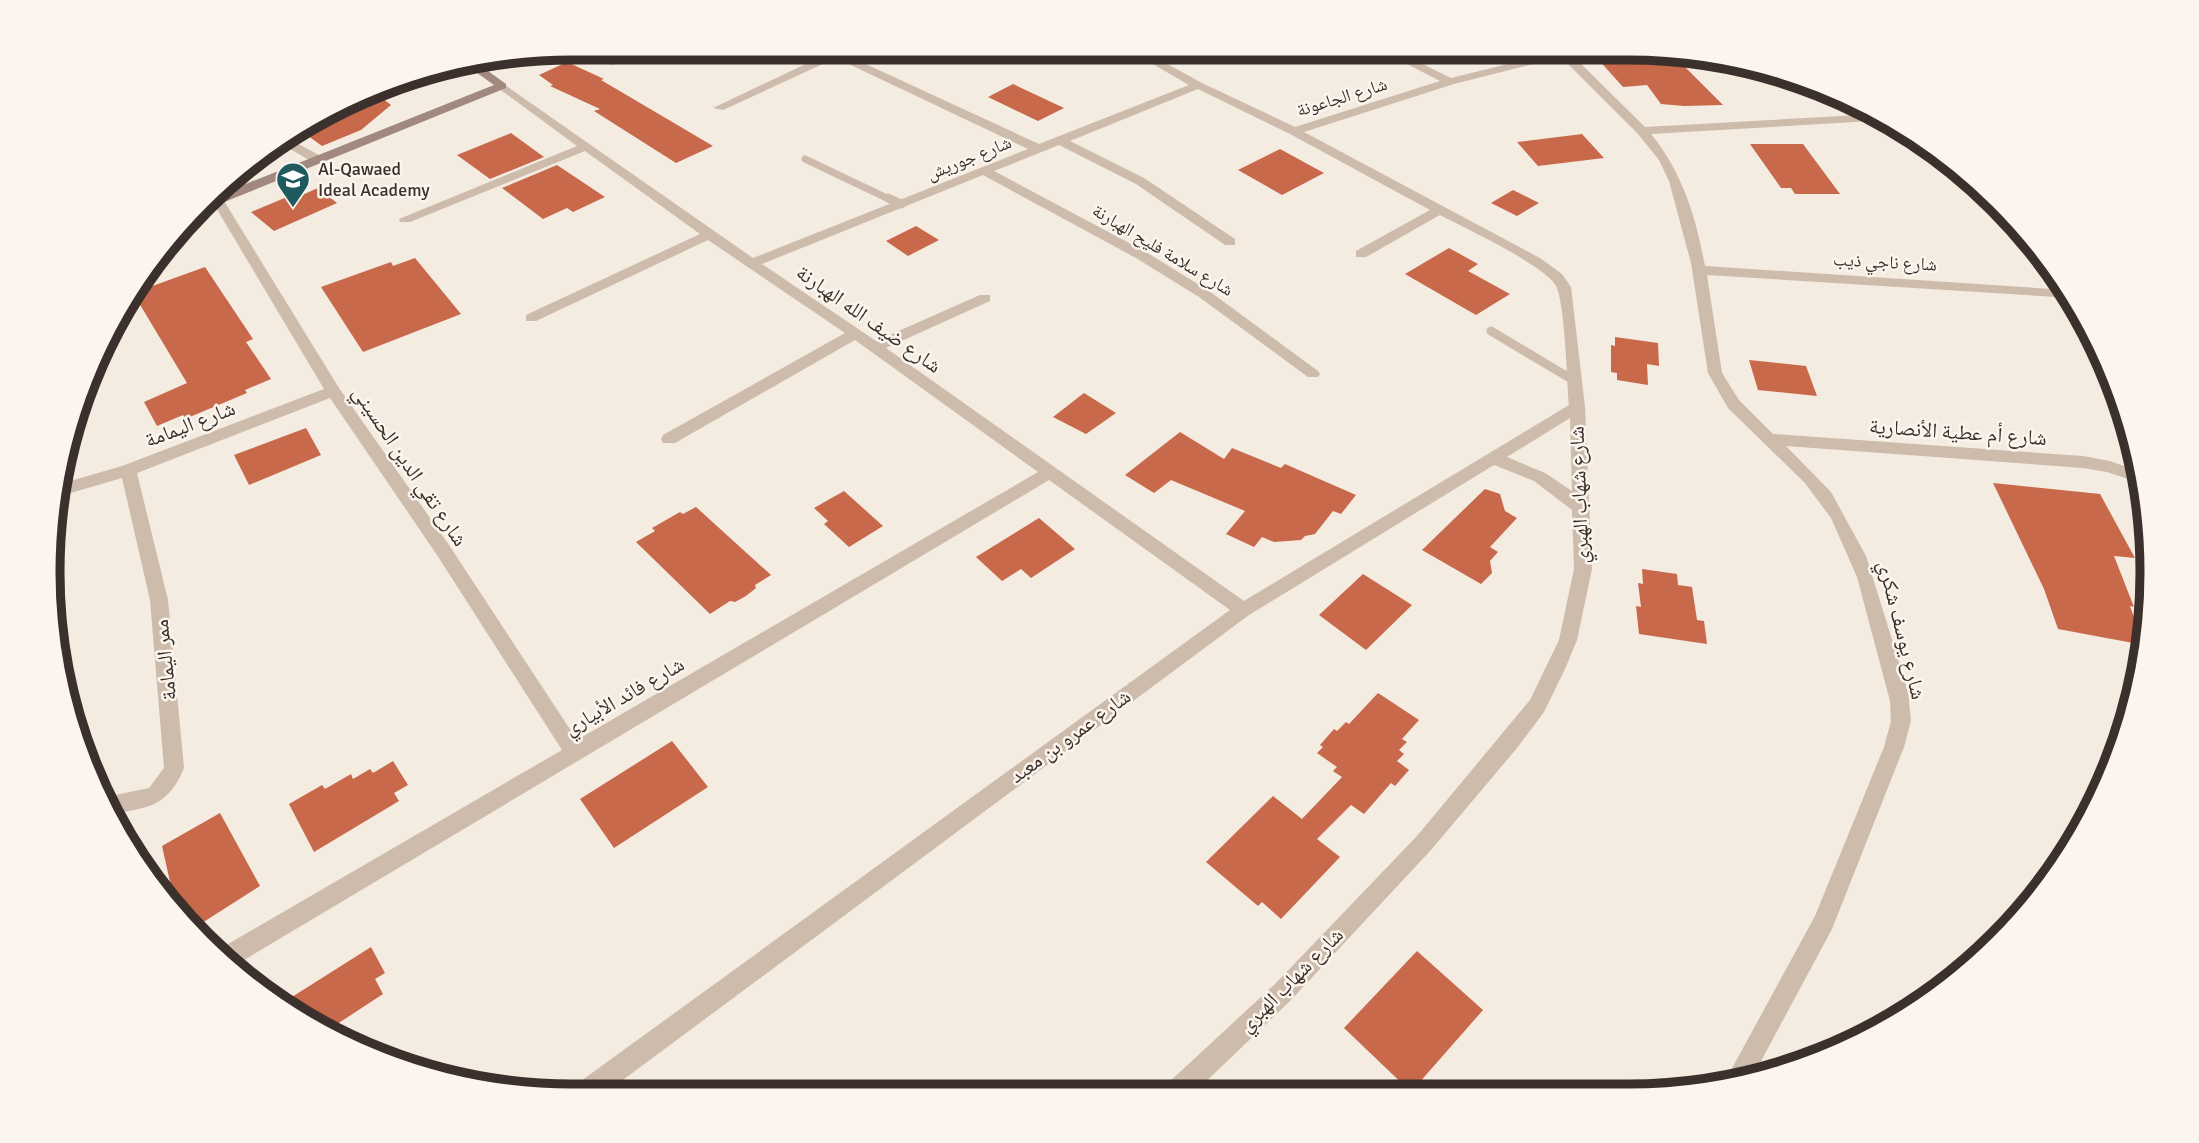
<svg xmlns="http://www.w3.org/2000/svg" width="2199" height="1143" font-family="Signika,'Noto Naskh Arabic',sans-serif">
<style>
.building{fill:#c8694b}
.lines{fill:none;stroke-linecap:round;stroke-linejoin:round}
.lane-far1{stroke:#cdbbac;stroke-width:7}
.lane{stroke:#cdbbac;stroke-width:9}
.street{fill:#cdbbac;fill-rule:evenodd}
.secondary{fill:#a18a7d;fill-rule:evenodd}
.labels{text-anchor:middle;stroke-width:5;stroke-linejoin:round;paint-order:stroke}
.far-street-label{font-size:18px;fill:#3b302b;stroke:#fbf5ee}
.far-poi-label{font-size:18px;fill:#3b302b;stroke:#fbf5ee;text-anchor:start}
.street-label{font-size:21px;fill:#3b302b;stroke:#fbf5ee}
.rim{fill:none;stroke:#3b302b;stroke-width:9}
</style>
<rect width="100%" height="100%" fill="#f4ebe1"/>
<g class="building">
<polygon points="1588,48 1658,48 1669,60 1678,60 1723,105 1684,106 1661,104 1647,85 1623,87"/>
<polygon points="567,62 604,79 601,80 713,146 676,163 594,111 600,109 550,86 553,85 539,75"/>
<polygon points="1013,84 1064,108 1038,121 988,97"/>
<polygon points="373,91 391,105 361,130 322,146 300,130"/>
<polygon points="511,133 544,157 490,179 457,155"/>
<polygon points="1582,134 1604,158 1538,166 1517,142"/>
<polygon points="1750,144 1803,144 1840,194 1795,194 1791,188 1781,188"/>
<polygon points="1280,149 1324,173 1282,195 1238,170"/>
<polygon points="557,165 605,197 573,212 567,208 543,219 502,188"/>
<polygon points="318,188 337,203 274,231 251,212 299,192 302,195"/>
<polygon points="1513,190 1539,203 1517,216 1491,203"/>
<polygon points="916,226 939,240 908,256 886,241"/>
<polygon points="1449,248 1478,264 1468,271 1510,294 1476,315 1405,274"/>
<polygon points="415,258 461,314 363,352 321,287 391,262 393,266"/>
<polygon points="205,267 253,339 246,342 271,379 245,390 247,393 185,419 183,415 157,426 144,402 187,383 133,293"/>
<polygon points="1615,337 1658,343 1659,366 1647,364 1648,385 1617,380 1617,373 1611,372 1611,345 1615,346"/>
<polygon points="1749,360 1806,366 1817,396 1758,390"/>
<polygon points="1084,393 1116,413 1086,434 1053,417"/>
<polygon points="306,428 321,455 249,485 234,455"/>
<polygon points="1180,432 1224,459 1232,448 1281,468 1285,464 1356,495 1341,514 1333,511 1315,534 1305,536 1301,540 1274,542 1262,537 1254,547 1226,534 1245,511 1171,480 1154,493 1125,475"/>
<polygon points="1993,483 2100,494 2135,558 2114,556 2134,607 2130,606 2144,645 2058,629 2044,589"/>
<polygon points="1485,489 1500,494 1505,511 1517,518 1490,547 1498,552 1490,561 1492,573 1481,584 1422,550"/>
<polygon points="844,491 883,526 849,547 824,524 828,521 814,508"/>
<polygon points="696,507 771,575 755,585 756,588 746,596 735,602 730,601 710,614 636,542 655,531 652,528 680,512 683,514"/>
<polygon points="1039,518 1075,549 1031,578 1021,569 1002,581 976,557"/>
<polygon points="1642,569 1677,574 1678,585 1692,587 1697,620 1704,621 1707,644 1639,634 1636,606 1641,607 1638,583 1643,584"/>
<polygon points="1363,574 1412,605 1366,650 1319,615"/>
<polygon points="1378,693 1419,720 1402,739 1407,742 1399,750 1404,754 1397,761 1409,770 1395,786 1391,783 1364,814 1351,805 1317,839 1340,857 1281,919 1262,902 1258,906 1206,862 1273,796 1302,819 1342,777 1333,771 1337,767 1317,753 1323,747 1320,745 1334,729 1337,731 1346,722 1349,724"/>
<polygon points="672,741 708,787 614,848 580,799"/>
<polygon points="393,761 408,785 394,793 399,801 314,852 289,804 322,785 325,789 351,774 353,779 370,769 373,773"/>
<polygon points="220,813 260,886 191,930 177,913 162,846"/>
<polygon points="371,947 385,973 375,979 383,994 325,1032 284,1002"/>
<polygon points="1417,951 1483,1010 1411,1092 1344,1028"/>
</g>
<g class="lines">
<polyline class="lane-far1" points="805,159 891,200"/>
<g class="lane">
<polyline points="888,198 901,204"/>
<polyline points="1491,331 1573,380"/>
</g>
<g class="street">
<polygon points="637,47 652,47 612,65 602,63"/>
<path d="M 818,47 L 831,48 L 1039,144 L 1189,85 L 1125,48 L 1138,48 L 1202,83 L 1295,127 L 1440,81 L 1376,48 L 1390,48 L 1451,78 L 1556,52 L 1553,48 L 1565,48 L 1645,127 L 1879,114 L 1889,120 L 1651,134 C 1683,173 1696,218 1705,266 L 2067,290 L 2073,298 L 1707,275 L 1722,373 L 1739,400 L 1773,434 L 2083,456 L 2110,461 L 2140,472 L 2143,484 L 2107,472 L 2083,468 L 1786,446 L 1831,492 L 1866,556 L 1908,691 L 1911,721 L 1904,747 L 1832,929 L 1753,1076 L 1727,1083 L 1730,1072 L 1815,916 L 1884,747 L 1891,721 L 1890,701 L 1857,577 L 1831,518 L 1805,483 L 1728,408 L 1708,373 L 1691,263 L 1669,181 L 1659,160 L 1638,134 L 1561,57 L 1454,84 L 1304,132 L 1540,258 L 1562,274 L 1571,287 L 1585,407 L 1592,569 L 1577,640 L 1565,669 L 1544,712 L 1517,748 L 1431,850 L 1291,1000 L 1194,1093 L 1164,1093 L 1167,1084 L 1275,984 L 1417,836 L 1530,700 L 1559,640 L 1574,569 L 1572,510 L 1534,481 L 1494,465 L 1249,615 L 604,1094 L 571,1095 L 574,1086 L 1230,610 L 1049,480 L 234,966 L 216,951 L 562,750 L 437,555 L 330,398 L 137,473 L 168,600 L 184,768 C 168,807 148,808 110,814 L 101,798 L 149,788 L 164,768 L 150,600 L 122,478 L 60,496 L 60,484 L 122,466 L 324,389 L 212,201 L 218,197 L 224,201 L 339,388 L 449,545 L 577,740 L 1038,472 L 855,340 L 675,443 L 663,443 L 661,439 L 663,435 L 845,333 L 708,240 L 536,321 L 526,321 L 526,315 L 700,234 L 585,151 L 410,222 L 400,222 L 399,219 L 577,146 L 498,88 L 498,84 L 502,83 L 753,258 L 1028,149 L 836,58 L 723,110 L 713,108 L 827,54 ZM 1198,89 L 1290,134 L 1430,210 L 1356,251 L 1356,257 L 1366,257 L 1440,215 C 1463,227 1546,266 1556,286 C 1565,303 1567,381 1569,405 L 1244,601 L 886,348 L 990,301 L 990,295 L 980,295 L 876,341 L 762,264 L 983,175 L 1136,258 L 1199,297 L 1308,377 L 1318,377 L 1320,374 L 1318,371 L 1209,291 L 1146,252 L 994,171 L 1059,145 L 1136,184 L 1225,245 L 1235,245 L 1235,239 L 1144,178 L 1070,141 ZM 1570,418 L 1572,491 L 1545,473 L 1507,457 Z"/>
<polygon points="286,137 324,158 326,161 316,164 278,142"/>
</g>
<polygon class="secondary" points="477,63 506,84 506,88 212,207 204,207 213,197 494,85 466,65"/>
</g>
<defs>
<g id="school-pin" transform="scale(1.75)"><path d="M0 17L-7.5 6A9.5 9.5 0 1 1 7.5 6Z" fill="#1f5a5e" stroke="#fbf5ee"/><path d="M0-5L7-2L0 1L-7-2ZM-4 1L0 2.5L4 1V4Q0 6-4 4Z" fill="#fff"/></g>
</defs>
<g fill-rule="evenodd">
<use href="#school-pin" x="293" y="179"/>
</g>
<g class="labels">
<g class="far-street-label">
<text transform="translate(1342 97) rotate(-17)" y="6">شارع الجاعونة</text>
<text transform="translate(969 158) rotate(-22)" y="6">شارع جوريش</text>
<text transform="translate(1163 250) rotate(31)" y="6">شارع سلامة فليح الهبارنة</text>
<text transform="translate(1885 262) rotate(3)" y="6">شارع ناجي ذيب</text>
</g>
<g class="far-poi-label">
<text x="318" y="175">Al-Qawaed<tspan x="318" dy="21">Ideal Academy</tspan></text>
</g>
<g class="street-label">
<text transform="translate(869 319) rotate(35)" y="7">شارع ضيف الله الهبارنة</text>
<text transform="translate(190 424) rotate(-21)" y="7">شارع اليمامة</text>
<text transform="translate(1958 432) rotate(4)" y="7">شارع أم عطية الأنصارية</text>
<text transform="translate(410 466) rotate(56)" y="7">شارع تقي الدين الحسيني</text>
<text transform="translate(1579 495) rotate(-92)" y="7">شارع شهاب الهبري</text>
<text transform="translate(1902 630) rotate(76)" y="7">شارع يوسف شكري</text>
<text transform="translate(165 660) rotate(-96)" y="7">ممر اليمامة</text>
<text transform="translate(624 696) rotate(-30)" y="7">شارع فائد الأبياري</text>
<text transform="translate(1070 736) rotate(-36)" y="7">شارع عمرو بن معبد</text>
<text transform="translate(1291 980) rotate(-45)" y="7">شارع شهاب الهبري</text>
</g>
</g>
<path d="M0 0H2199V1143H0ZM572 60H1628A512 512 0 0 1 2140 572V572A512 512 0 0 1 1628 1084H572A512 512 0 0 1 60 572V572A512 512 0 0 1 572 60Z" fill="#fbf5ee" fill-rule="evenodd"/>
<path class="rim" d="M572 60H1628A512 512 0 0 1 2140 572V572A512 512 0 0 1 1628 1084H572A512 512 0 0 1 60 572V572A512 512 0 0 1 572 60Z"/>
</svg>
